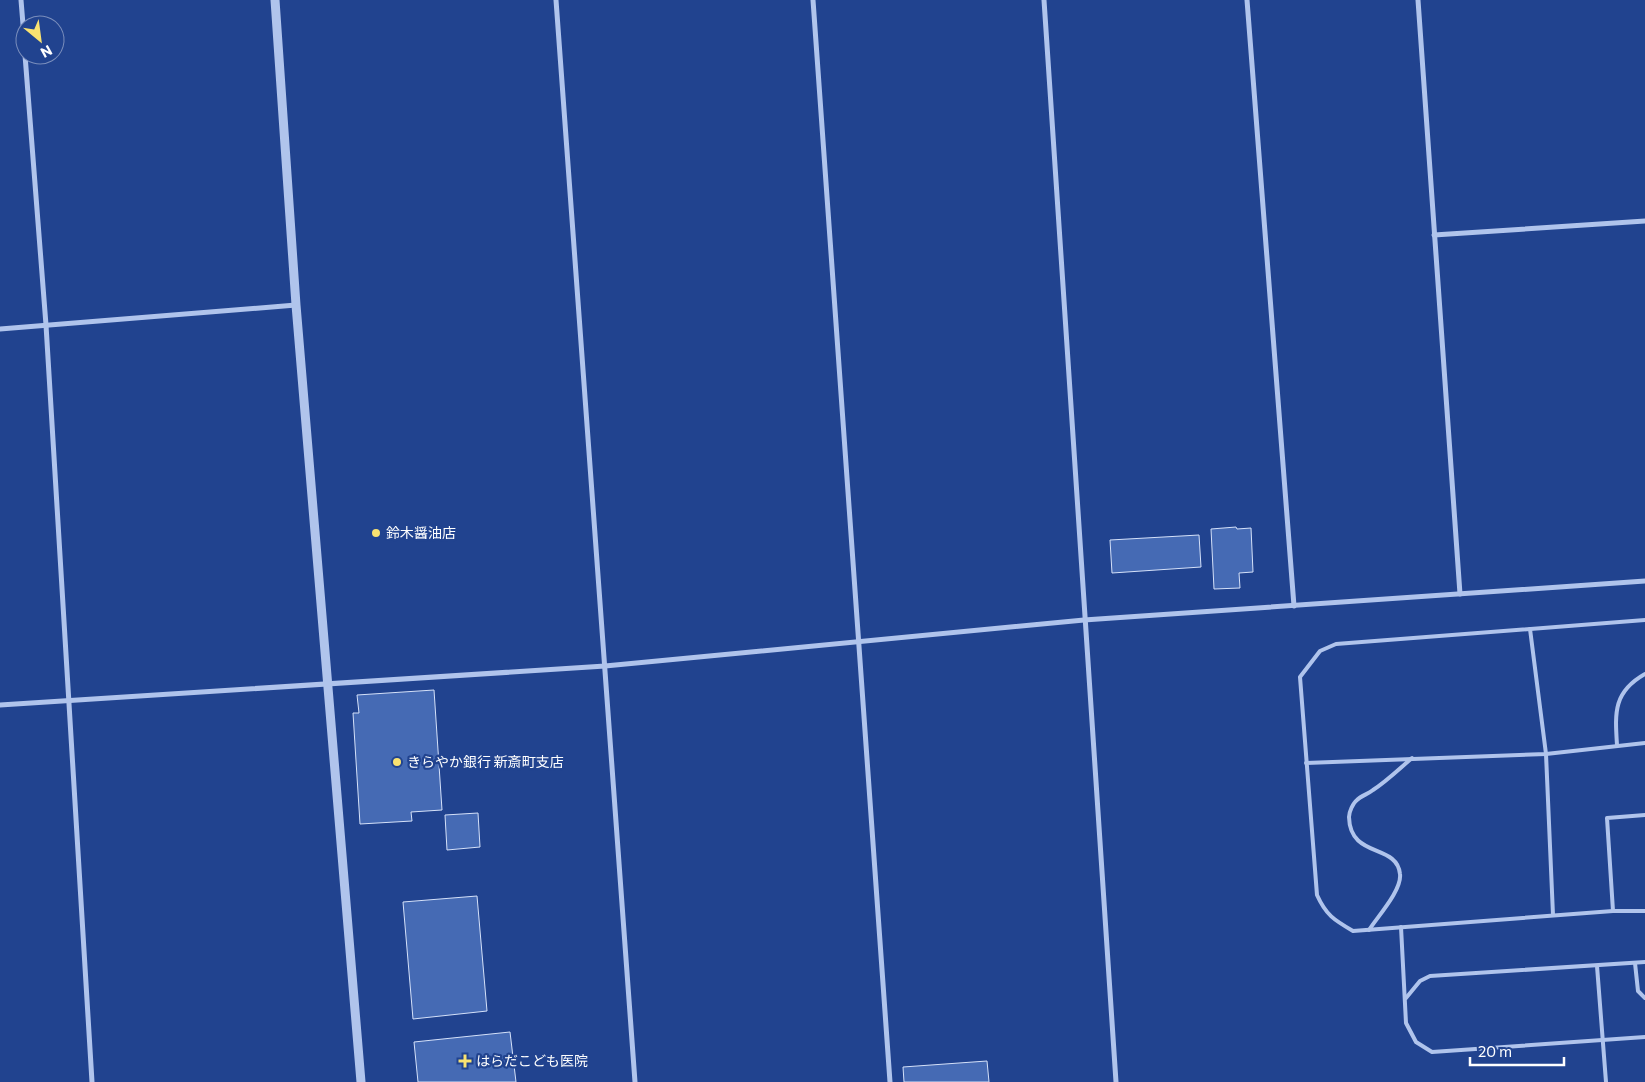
<svg xmlns="http://www.w3.org/2000/svg" width="1645" height="1082" font-family="Commissioner,'Noto Sans JP',sans-serif">
<style>
.building{fill:#456ab4;stroke:#d5e1f9}
.lines{fill:none;stroke-linecap:round;stroke-linejoin:round}
.service{stroke:#b0c4ec;stroke-width:4}
.minor{stroke:#b0c4ec;stroke-width:5}
.tertiary{stroke:#b0c4ec;stroke-width:9}
.poi-dot{fill:#f9e271;stroke:#21438f;stroke-width:2}
.labels{text-anchor:middle;stroke-width:4.5;stroke-linejoin:round;paint-order:stroke}
.poi-label{font-size:14px;fill:#fff;stroke:#21438f;text-anchor:start}
</style>
<rect width="100%" height="100%" fill="#21438f"/>
<g class="building">
<polygon points="1236,527 1237,529 1251,528 1253,572 1239,573 1240,588 1214,589 1211,529"/>
<polygon points="1199,535 1201,567 1112,573 1110,540"/>
<polygon points="434,690 442,810 411,812 412,821 360,824 353,713 359,713 357,695"/>
<polygon points="478,813 480,847 447,850 445,815"/>
<polygon points="477,896 487,1011 413,1019 403,902"/>
<polygon points="510,1032 516,1082 418,1082 414,1042"/>
<polygon points="987,1061 989,1082 904,1082 903,1067"/>
</g>
<g class="lines">
<g class="service">
<path d="M 1645,620 L 1336,644 L 1320,651 L 1300,677 L 1317,895 C 1326,915 1334,920 1353,931 L 1613,911 L 1645,911"/>
<polyline points="1530,629 1546,754 1553,915"/>
<path d="M 1617,745 C 1615,713 1613,692 1645,674"/>
<polyline points="1306,763 1546,754 1645,743"/>
<polyline points="1613,911 1607,818 1645,815"/>
<polyline points="1401,927 1406,1023 1416,1042 1432,1052 1645,1037"/>
<path d="M 1369,930 C 1378,916 1402,890 1400,874 C 1397,843 1350,859 1349,817 C 1349,812 1353,803 1357,800 C 1361,796 1368,794 1373,790 C 1387,781 1399,769 1412,758"/>
<polyline points="1635,963 1638,991 1645,998"/>
<polyline points="1597,966 1606,1082"/>
<polyline points="1406,998 1420,981 1430,976 1645,962"/>
</g>
<g class="minor">
<polyline points="21,0 25,49"/>
<polyline points="556,0 635,1082"/>
<polyline points="813,0 890,1082"/>
<polyline points="1044,0 1116,1082"/>
<polyline points="1247,0 1294,606"/>
<polyline points="1418,0 1460,594"/>
<polyline points="25,55 46,325 92,1082"/>
<polyline points="1434,235 1645,221"/>
<polyline points="0,329 296,305"/>
<polyline points="0,705 605,666 1084,620 1645,581"/>
</g>
<polyline class="tertiary" points="275,0 296,305 361,1082"/>
</g>
<g class="poi-dot">
<circle cx="376" cy="533" r="5"/>
<circle cx="397" cy="762" r="5"/>
<path d="M462.5 1053.5h5v5h5v5h-5v5h-5v-5h-5v-5h5z"/>
</g>
<g class="labels">
<g class="poi-label">
<text x="386" y="538">鈴木醤油店</text>
<text x="407" y="767">きらやか銀行 新斎町支店</text>
<text x="476" y="1066">はらだこども医院</text>
</g>
</g>
<g transform="translate(40 40) rotate(151)"><circle r="24" fill="#21438f" stroke="#7a8ebc"/>
<path d="M0-4L9 19L0 12L-9 19Z" fill="#f9e271"/>
<text y="-8" font-size="14" font-weight="bold" text-anchor="middle" fill="#ffffff">N</text>
</g>
<path d="M1470 1057v8h94v-8" fill="none" stroke="#ffffff" stroke-width="2.5"/>
<text x="1478" y="1057" font-size="15" fill="#ffffff" stroke="#21438f" stroke-width="4" paint-order="stroke">20 m</text>
</svg>
